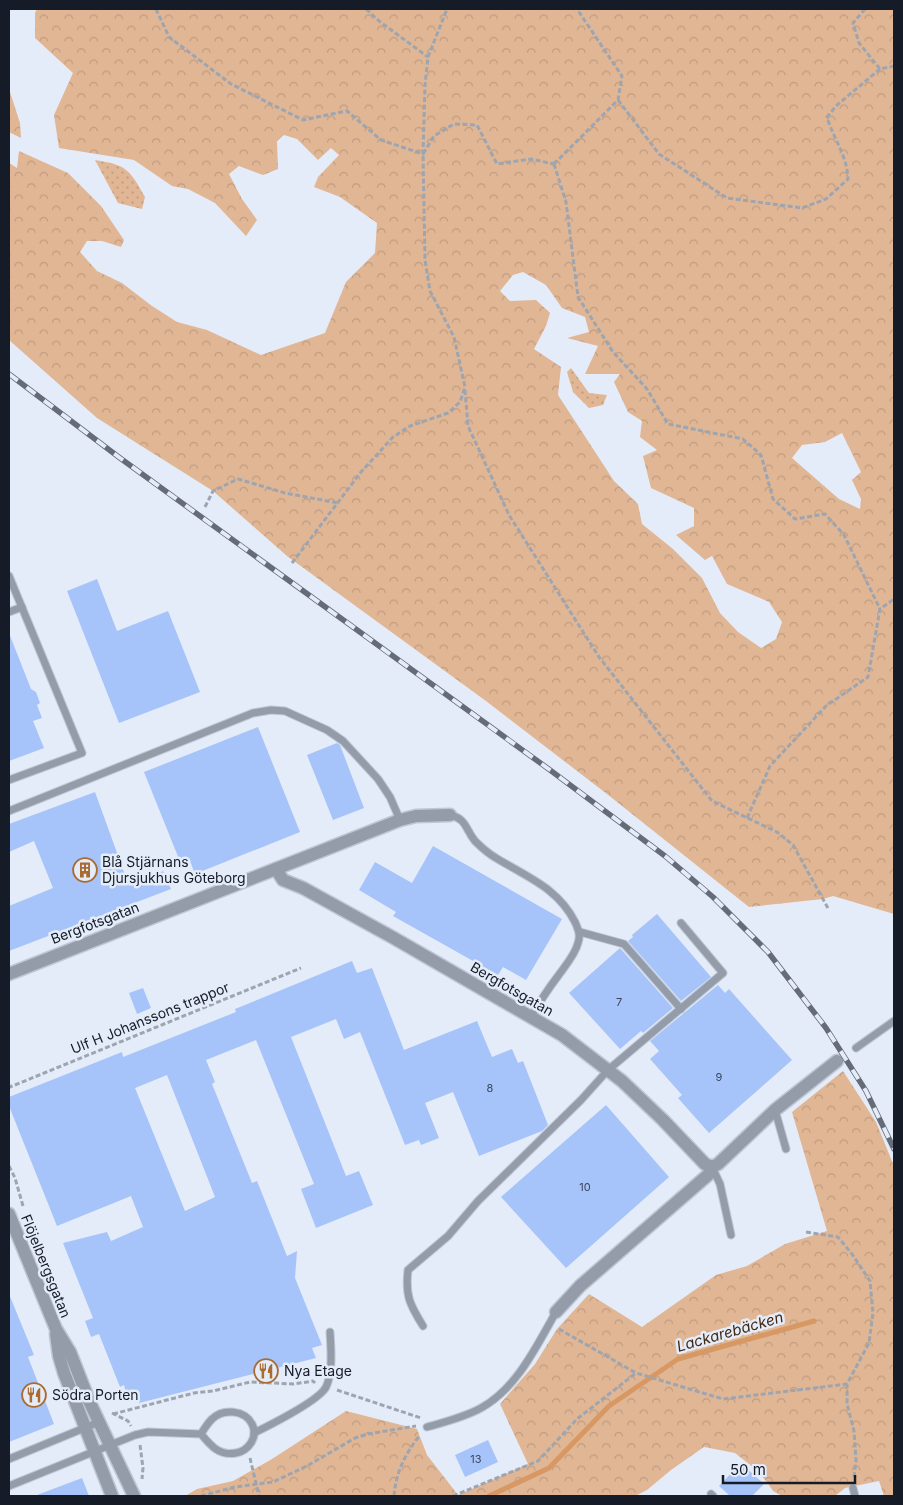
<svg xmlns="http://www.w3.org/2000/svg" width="903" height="1505" font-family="Inter,sans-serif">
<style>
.grass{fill:url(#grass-dots)}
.forest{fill:url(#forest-crowns);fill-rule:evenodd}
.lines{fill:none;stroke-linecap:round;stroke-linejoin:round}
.stream{stroke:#d79863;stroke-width:5}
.building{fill:#a6c4f9;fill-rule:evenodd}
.lane-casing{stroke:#bfc7d3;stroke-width:9}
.street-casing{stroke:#bfc7d3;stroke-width:15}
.path{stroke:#9da5b1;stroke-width:3;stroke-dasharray:5 2.5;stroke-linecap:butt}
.lane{stroke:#949caa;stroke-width:7}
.street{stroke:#949caa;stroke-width:12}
.rail-casing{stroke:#656c78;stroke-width:5.5}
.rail{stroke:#e4ecf9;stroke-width:4;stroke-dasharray:11;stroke-linecap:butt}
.labels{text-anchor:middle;stroke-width:5;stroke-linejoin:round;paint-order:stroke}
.number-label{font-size:11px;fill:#39465c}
.poi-label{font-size:14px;fill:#151c27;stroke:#e4ecf9;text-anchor:start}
.street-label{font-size:14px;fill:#151c27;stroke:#e4ecf9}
.water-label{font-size:15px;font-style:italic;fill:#422710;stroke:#e4ecf9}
</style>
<defs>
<pattern id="grass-dots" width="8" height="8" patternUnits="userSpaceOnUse" patternTransform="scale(1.25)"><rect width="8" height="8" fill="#e1b694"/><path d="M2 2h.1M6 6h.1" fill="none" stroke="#c09c80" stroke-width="1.8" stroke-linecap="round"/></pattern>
<pattern id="forest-crowns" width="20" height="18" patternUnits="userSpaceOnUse" patternTransform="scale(1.25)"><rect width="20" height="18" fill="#e1b694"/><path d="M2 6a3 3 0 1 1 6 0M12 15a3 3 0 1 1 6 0" fill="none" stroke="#c09c80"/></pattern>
</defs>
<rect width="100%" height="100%" fill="#e4ecf9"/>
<g class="grass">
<path d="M 95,160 C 127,165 129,169 145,197 L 142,209 L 118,203 Z"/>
<polygon points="571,368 589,393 607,395 603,405 589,408 573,392 567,372"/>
</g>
<g class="forest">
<path d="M 37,9 L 894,9 L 894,914 L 833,896 L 823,899 L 749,907 L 607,794 L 486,701 L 287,556 L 213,491 L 97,418 L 9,340 L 9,163 L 17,168 L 19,151 L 68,173 L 101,206 L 124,240 L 121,247 L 102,241 L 87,241 L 80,252 L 97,271 L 122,283 L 152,306 L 177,322 L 207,330 L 261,355 L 325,333 L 346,282 L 375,253 L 377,223 L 340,197 L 314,187 L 318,177 L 339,155 L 331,148 L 318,160 L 297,139 L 284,135 L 277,141 L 278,169 L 263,175 L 239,166 L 229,174 L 242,199 L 257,220 L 246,236 L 215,203 L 188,189 L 172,186 L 134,160 L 59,148 L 54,115 L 73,73 L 35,38 L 35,13 ZM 523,272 L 546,285 L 562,308 L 585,317 L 589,332 L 567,338 L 598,346 L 585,374 L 620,374 L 614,382 L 628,412 L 642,421 L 640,437 L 657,450 L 643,456 L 651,488 L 694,508 L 694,526 L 676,535 L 705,560 L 712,556 L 727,584 L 769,602 L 782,622 L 776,639 L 761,648 L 738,632 L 720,613 L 702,578 L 673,549 L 642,524 L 638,504 L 614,481 L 558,395 L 561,367 L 534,349 L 546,326 L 550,313 L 536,300 L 510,301 L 500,291 L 513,275 ZM 842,433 L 861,472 L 852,480 L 861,499 L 860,509 L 839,499 L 792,458 L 802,445 L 825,442 Z"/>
<polygon points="9,89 20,123 21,138 9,132"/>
<polygon points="843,1071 876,1122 894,1166 894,1496 884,1496 879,1481 845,1488 835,1496 782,1496 773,1491 767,1482 754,1468 735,1453 704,1447 671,1470 647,1490 635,1496 185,1496 197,1489 233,1481 272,1459 346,1411 417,1429 427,1455 458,1495 528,1464 500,1404 535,1364 557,1329 589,1294 642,1327 716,1275 747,1266 785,1244 827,1231 792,1112"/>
</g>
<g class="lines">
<polyline class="stream" points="489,1496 549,1468 609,1406 678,1359 814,1321"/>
</g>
<g class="building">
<polygon points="97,579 117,631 168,611 200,692 119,723 67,591"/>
<polygon points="9,633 31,689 36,692 40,703 37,705 42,718 33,721 44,748 9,761"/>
<polygon points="258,727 300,832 195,874 190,861 181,864 144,772"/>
<polygon points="337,743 340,745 364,808 333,820 307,755"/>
<polygon points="95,792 129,886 163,871 171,889 9,951 9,906 53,888 34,841 9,852 9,824"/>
<polygon points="433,846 562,919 526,980 503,967 498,975 393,916 396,912 359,890 375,862 412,883"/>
<polygon points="657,914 711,977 681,1001 628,941 633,937 632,935"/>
<polygon points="620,948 673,1008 643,1033 641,1031 620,1049 569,993"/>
<path d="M 352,961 L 357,973 L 372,968 L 404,1050 L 477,1021 L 492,1057 L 512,1049 L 518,1063 L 523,1061 L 548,1125 L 542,1131 L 479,1156 L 453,1092 L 425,1103 L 439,1138 L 421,1145 L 419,1140 L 405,1145 L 360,1032 L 344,1039 L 336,1019 L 291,1037 L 346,1176 L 359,1171 L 373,1205 L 316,1228 L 301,1189 L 314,1184 L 256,1040 L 206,1060 L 215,1082 L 212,1084 L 252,1183 L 257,1181 L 287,1256 L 297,1251 L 295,1278 L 322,1345 L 312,1348 L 316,1358 L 139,1403 L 135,1391 L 126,1393 L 124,1385 L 120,1387 L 99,1334 L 91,1337 L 85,1321 L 93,1318 L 63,1243 L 107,1232 L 111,1241 L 143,1227 L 131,1196 L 57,1226 L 9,1106 L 9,1097 L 122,1052 L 123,1057 L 236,1012 L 235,1009 ZM 167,1075 L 215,1197 L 185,1211 L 135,1088 Z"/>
<polygon points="718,985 725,993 729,989 792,1060 709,1133 678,1098 682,1095 650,1059 659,1051 650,1041"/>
<polygon points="143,988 151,1008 137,1014 129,993"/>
<polygon points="606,1105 669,1177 566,1268 501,1197"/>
<polygon points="9,1294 34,1355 28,1357 54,1424 9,1442"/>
<polygon points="488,1440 498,1462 465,1477 455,1455"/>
<polygon points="741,1463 764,1484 752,1496 730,1496 719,1486"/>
<polygon points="82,1478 89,1496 37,1496 37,1495"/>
</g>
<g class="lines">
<g class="lane-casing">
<g id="lane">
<polyline points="9,576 82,753 9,780"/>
<polyline points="9,612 22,607"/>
<polyline points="9,811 253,713 271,710 285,711 327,730 343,741 378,779 390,797 400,820"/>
<path d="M 450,815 C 467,819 465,829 475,841 C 481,847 489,854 496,858 C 527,877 558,888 575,922 C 578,929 581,935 578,943 C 575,955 565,966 558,976 C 548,989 539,1003 531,1017"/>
<polyline points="580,932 624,944 681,1009"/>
<polyline points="856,1048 894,1021"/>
<polyline points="775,1110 786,1149"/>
<polyline points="712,1167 720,1184 731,1235"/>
<path d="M 423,1326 C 410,1305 405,1296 408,1270 L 448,1236 L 478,1201 L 581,1100 L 608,1070 L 723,973 L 681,923"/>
<path d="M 427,1427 C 445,1422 465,1417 481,1408 C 517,1388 536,1347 556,1312"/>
<path d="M 254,1433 C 270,1425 319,1401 326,1387 C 333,1373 331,1348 330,1332"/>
<polyline points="9,1459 99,1422"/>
<path d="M 9,1486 L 135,1435 L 148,1432 L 201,1434 C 211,1446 219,1456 236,1453 C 248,1451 259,1437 252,1424 C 245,1410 223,1408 212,1419 C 208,1423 204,1429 201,1434"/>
<polyline points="853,1488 855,1496"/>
<polyline points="711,1494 713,1496"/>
</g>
</g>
<g class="street-casing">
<g id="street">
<polyline points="276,869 283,880 303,888 392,937 562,1035 622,1081 663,1120 705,1164 712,1167"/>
<polyline points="9,974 400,820 416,816 450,815"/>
<polyline points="9,1214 56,1329 70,1352 90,1403 134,1496"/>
<polyline points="556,1312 580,1286 708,1175 712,1167 718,1164 775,1110 837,1061"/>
<polyline points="56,1334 59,1356 64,1373 112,1496"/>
</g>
</g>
<g class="path">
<polyline points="156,9 169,37 231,84 303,120 347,111 381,140 423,154 425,85 428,57 447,9"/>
<polyline points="366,9 379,21 428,57"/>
<polyline points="865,9 853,23 859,43 880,69 894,66"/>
<path d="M 618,100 L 659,154 L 727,198 L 802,208 L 826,199 L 848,179 C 847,155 834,140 827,117 L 837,105 L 880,69"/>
<polyline points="554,164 566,202 578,297 613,352 647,389 668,424 743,439 761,455 773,499 795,519 825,514 844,535 880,609"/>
<polyline points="554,164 618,100 622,76 577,9"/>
<polyline points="465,390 468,426 509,515 599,657 712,801 777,832 793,845 829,910"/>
<polyline points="205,507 213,491 238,479 285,493 338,503"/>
<polyline points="292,563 361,472 393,437 410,426 448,413 460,402 465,387 454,337 430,291 425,260 423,154 434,136 454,124 477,125 497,164 531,159 554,164"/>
<polyline points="747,818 770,766 826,706 868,677 880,609 894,599"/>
<polyline points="9,1085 10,1087 301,968"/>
<polyline points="9,1166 15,1178 23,1206"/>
<polyline points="806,1232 838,1237 852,1254 870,1281 873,1313 869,1343 847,1384 847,1404 854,1431 856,1460 854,1477"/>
<polyline points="559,1329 636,1373 723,1399 847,1384"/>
<polyline points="337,1390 421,1418"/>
<polyline points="112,1413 128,1421 131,1426"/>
<polyline points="113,1414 194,1393 213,1391 250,1382 294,1384 313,1381 315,1383"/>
<polyline points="140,1445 143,1468 142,1479"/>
<polyline points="250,1458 259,1496"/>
<polyline points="201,1496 235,1487 273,1482 307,1466 355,1438 368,1434 416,1426"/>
<path d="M 394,1496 C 396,1472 405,1454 420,1435"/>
<polyline points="453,1496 538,1461 577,1419 636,1373"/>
</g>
<use href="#lane" class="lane"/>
<use href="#street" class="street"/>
<g class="rail-casing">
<polyline id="rail" points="9,374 120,458 550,770 665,856 713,897 768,952 826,1028 866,1091 894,1149"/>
</g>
<use href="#rail" class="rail"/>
</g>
<defs>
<g id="building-ring" transform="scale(1.25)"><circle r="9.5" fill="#e4ecf9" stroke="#aa6b32" stroke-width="1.5"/><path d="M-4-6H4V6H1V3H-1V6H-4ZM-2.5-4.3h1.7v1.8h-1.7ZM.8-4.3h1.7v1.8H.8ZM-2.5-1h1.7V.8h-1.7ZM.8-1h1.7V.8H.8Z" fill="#aa6b32"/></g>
<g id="restaurant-ring" transform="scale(1.25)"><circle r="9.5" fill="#e4ecf9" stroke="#aa6b32" stroke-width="1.5"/><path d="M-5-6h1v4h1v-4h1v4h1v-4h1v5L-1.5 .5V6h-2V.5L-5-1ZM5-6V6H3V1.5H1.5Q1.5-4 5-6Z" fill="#aa6b32"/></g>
</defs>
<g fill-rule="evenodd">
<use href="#building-ring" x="85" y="870"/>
<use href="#restaurant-ring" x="266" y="1371"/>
<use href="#restaurant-ring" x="34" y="1395"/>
</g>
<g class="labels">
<g class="number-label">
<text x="619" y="1006">7</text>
<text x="719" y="1081">9</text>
<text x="490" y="1092">8</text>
<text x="585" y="1191">10</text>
<text x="476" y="1463">13</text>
</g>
<g class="poi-label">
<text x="102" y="867">Blå Stjärnans<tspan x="102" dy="16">Djursjukhus Göteborg</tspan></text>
<text x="284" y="1376">Nya Etage</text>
<text x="52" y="1400">Södra Porten</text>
</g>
<g class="street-label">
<text transform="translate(95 923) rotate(-21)" y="5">Bergfotsgatan</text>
<text transform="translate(512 989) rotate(30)" y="5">Bergfotsgatan</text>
<text transform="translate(150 1018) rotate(-22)" y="5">Ulf H Johanssons trappor</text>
<text transform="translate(46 1266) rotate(68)" y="5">Flöjelbergsgatan</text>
</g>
<g class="water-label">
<text transform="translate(730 1332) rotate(-16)" y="5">Lackarebäcken</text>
</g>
</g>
<rect width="903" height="1505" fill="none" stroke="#151c27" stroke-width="20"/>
<path d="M723 1475v8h132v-8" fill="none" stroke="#151c27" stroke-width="2.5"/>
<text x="730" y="1475" font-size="15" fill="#151c27" stroke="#e4ecf9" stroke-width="4" paint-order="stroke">50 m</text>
</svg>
